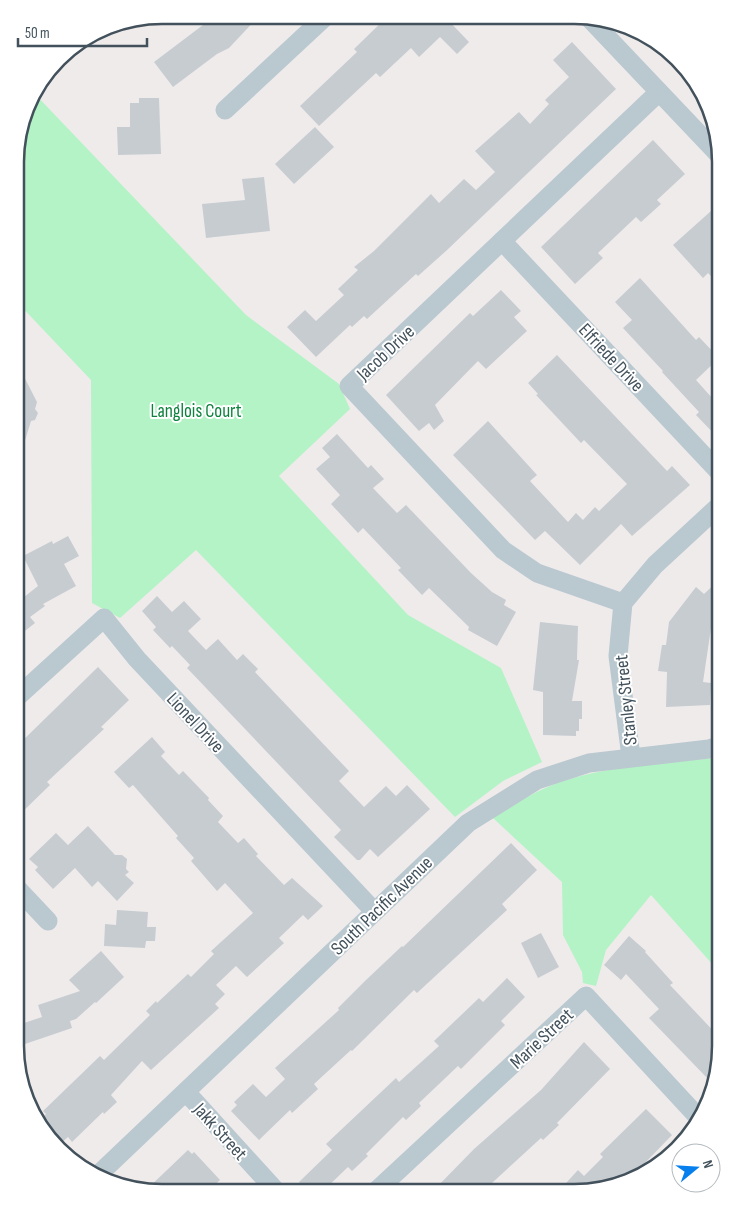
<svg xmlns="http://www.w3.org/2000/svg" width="736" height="1208" font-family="'Sofia Sans Condensed',sans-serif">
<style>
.green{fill:#b3f3c6}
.building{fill:#c7ccd1}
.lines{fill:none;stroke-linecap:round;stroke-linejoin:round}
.minor{stroke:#bac8d0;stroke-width:19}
.labels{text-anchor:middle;stroke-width:4;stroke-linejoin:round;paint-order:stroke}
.street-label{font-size:19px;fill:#42515b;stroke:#fff}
.park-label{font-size:19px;fill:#0d823d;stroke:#fff}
.rim{fill:none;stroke:#42515b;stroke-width:2.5}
</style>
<rect width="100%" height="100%" fill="#efebeb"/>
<g class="green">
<polygon points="33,92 246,315 339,384 350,409 279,476 408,615 501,668 542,762 503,781 455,817 196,550 120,618 92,603 91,380 16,301 16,143"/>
<path d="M 721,757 L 721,974 L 651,895 L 606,950 L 596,986 L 583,983 L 582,972 L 563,935 L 562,882 L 493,818 C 512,806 530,794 550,786 C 601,765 667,764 721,757 Z"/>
</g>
<g class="building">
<polygon points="193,15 259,16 229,48 217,54 173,87 154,62 203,25"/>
<polygon points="388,16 445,17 469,42 457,54 440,37 419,57 411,48 380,77 376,73 319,126 300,106 357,52 354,49"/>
<polygon points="572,42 616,89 446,251 418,276 416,274 367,319 364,316 352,327 350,325 316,357 287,327 305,310 316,321 344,295 338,289 358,270 354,267 374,251 431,194 439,203 464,179 476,190 495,172 475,151 519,112 530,124 549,104 545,100 569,77 553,60"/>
<polygon points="139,98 159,98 161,154 118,155 117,127 130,127 130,103 139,103"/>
<polygon points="315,127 334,147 294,184 275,164"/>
<polygon points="653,140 685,174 657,200 661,204 641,222 636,217 598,253 603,258 575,284 541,247"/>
<polygon points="264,177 270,231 206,238 202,204 245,200 242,179"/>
<polygon points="711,211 721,222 721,286 708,273 703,278 673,245"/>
<polygon points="640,278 696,340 699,337 719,358 696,380 713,399 721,392 721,441 696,415 699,412 662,372 663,371 623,328 632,320 615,302"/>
<polygon points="501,290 521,311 514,317 527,331 486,369 478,361 435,405 444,421 434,430 429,423 419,431 386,395 470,313 473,316"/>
<polygon points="557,355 667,471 672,466 690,485 632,536 621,524 580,565 545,531 535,540 453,455 488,421 537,475 530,481 568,522 576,513 583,520 595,507 599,511 627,484 584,440 581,443 536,395 538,394 528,383"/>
<polygon points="16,361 37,402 35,409 38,413 35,420 31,421 19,460 16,459"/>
<polygon points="337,434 368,468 371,465 384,479 373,488 397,513 406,505 471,573 492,592 506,600 504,605 516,612 497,646 468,630 469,627 429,588 422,595 398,570 401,568 363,528 358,533 331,504 340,495 316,469 330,457 322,448"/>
<polygon points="68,536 79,556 64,564 76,586 43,604 45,606 30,617 35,623 16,638 16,596 19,601 38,586 23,556 52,541 53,544"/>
<polygon points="721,578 721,618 711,628 703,682 711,683 710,705 666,707 667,672 658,671 662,645 666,645 669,622 696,587 704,594"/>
<polygon points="157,596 172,612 184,601 201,619 188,631 206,650 218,639 237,660 243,654 258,669 255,672 349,771 339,781 364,807 386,786 396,796 407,785 430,809 378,857 370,849 360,860 357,860 334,837 341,830 187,668 190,665 172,646 170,648 153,630 156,627 142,611"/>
<polygon points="540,622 578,626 577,660 579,660 572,701 582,701 582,719 579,719 579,731 576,731 576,736 543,735 543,692 533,690"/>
<polygon points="98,667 129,700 101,727 104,729 47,782 50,785 15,819 15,748"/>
<polygon points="152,737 165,752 161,756 179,775 183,771 209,798 208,800 223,816 218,822 238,843 244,838 258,854 256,856 284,885 292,878 323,906 308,920 303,915 279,938 284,943 247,977 236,966 216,985 225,994 215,1004 219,1008 151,1070 142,1061 111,1095 117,1102 104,1114 103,1112 72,1142 68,1137 59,1145 40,1121 46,1114 43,1111 100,1056 104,1060 150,1015 146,1011 156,1001 157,1003 188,974 191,977 214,954 211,951 253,913 225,883 217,891 191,861 194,858 176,838 178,836 133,785 129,788 114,772"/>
<polygon points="88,826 115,855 122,855 127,859 126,869 129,872 125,875 134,883 117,901 98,881 92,887 75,868 53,889 35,870 38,867 29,859 56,833 68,845"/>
<polygon points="511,843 537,870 502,904 507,910 417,993 414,990 352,1051 351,1050 314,1084 318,1089 292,1113 290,1110 259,1140 231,1111 237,1105 234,1102 253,1084 266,1097 285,1079 275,1068 339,1010 338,1008 366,980 402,946 403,947"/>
<polygon points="117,910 148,912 147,927 156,927 155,941 146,941 145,948 104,946 105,924 116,925"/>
<polygon points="541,933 559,967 538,978 521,943"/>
<polygon points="629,936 646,951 645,952 673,983 670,985 721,1039 721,1056 711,1082 649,1018 659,1009 626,974 621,980 604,965"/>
<polygon points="101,951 124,977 96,1003 95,1002 76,1019 70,1021 72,1028 25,1044 18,1025 42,1017 38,1005 80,991 69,980"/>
<polygon points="507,978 525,997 501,1021 505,1025 461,1069 458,1066 419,1103 421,1106 406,1120 403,1117 366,1154 368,1156 352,1171 348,1167 322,1192 308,1192 299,1182 332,1150 326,1144 396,1078 399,1082 439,1046 434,1041 479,998 483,1002"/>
<polygon points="584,1042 610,1069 557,1123 559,1125 543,1140 541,1138 481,1193 431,1193 474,1149 541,1090"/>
<polygon points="646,1109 672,1135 642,1166 623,1183 575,1193 557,1193 578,1170 584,1176 603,1157 600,1154"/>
<polygon points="188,1150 192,1154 194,1152 220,1180 207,1192 144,1192"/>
</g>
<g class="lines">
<g class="minor">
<polyline points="589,18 720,156"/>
<polyline points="225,110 326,16"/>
<polyline points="502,241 721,474"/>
<polyline points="623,603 537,573 503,550 349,386 659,92"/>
<polyline points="15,699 104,618 137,659 374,911"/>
<polyline points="631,757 618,656 623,603 655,565 721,504"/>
<polyline points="15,886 48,921"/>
<polyline points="186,1092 277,1192"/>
<polyline points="99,1174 468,823 537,780 589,763 709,749 721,745"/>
<polyline points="375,1192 586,996 698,1117"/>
</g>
</g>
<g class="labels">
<g class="street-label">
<text transform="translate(385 352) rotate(-43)" y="7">Jacob Drive</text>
<text transform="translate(612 357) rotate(47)" y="7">Elfriede Drive</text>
<text transform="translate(625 700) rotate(-96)" y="7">Stanley Street</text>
<text transform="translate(196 722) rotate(47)" y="7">Lionel Drive</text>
<text transform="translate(381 905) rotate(-44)" y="7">South Pacific Avenue</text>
<text transform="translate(541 1038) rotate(-43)" y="7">Marie Street</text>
<text transform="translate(221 1131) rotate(48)" y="7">Jakk Street</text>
</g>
<g class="park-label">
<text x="196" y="417">Langlois Court</text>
</g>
</g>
<path d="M0 0H736V1208H0ZM162 24H574A138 138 0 0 1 712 162V1046A138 138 0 0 1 574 1184H162A138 138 0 0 1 24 1046V162A138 138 0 0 1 162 24Z" fill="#fff" fill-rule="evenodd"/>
<path class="rim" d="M162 24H574A138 138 0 0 1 712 162V1046A138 138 0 0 1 574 1184H162A138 138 0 0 1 24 1046V162A138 138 0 0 1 162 24Z"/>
<g transform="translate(696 1168) rotate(72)"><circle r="24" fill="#ffffff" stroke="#b3b9bd"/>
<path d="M0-4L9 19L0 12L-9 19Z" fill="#0780ed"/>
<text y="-8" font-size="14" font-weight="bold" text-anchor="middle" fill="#42515b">N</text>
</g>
<path d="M18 38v8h129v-8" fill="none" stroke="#42515b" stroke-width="2.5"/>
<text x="25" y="38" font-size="15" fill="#42515b" stroke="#ffffff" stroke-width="4" paint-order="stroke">50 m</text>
</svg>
